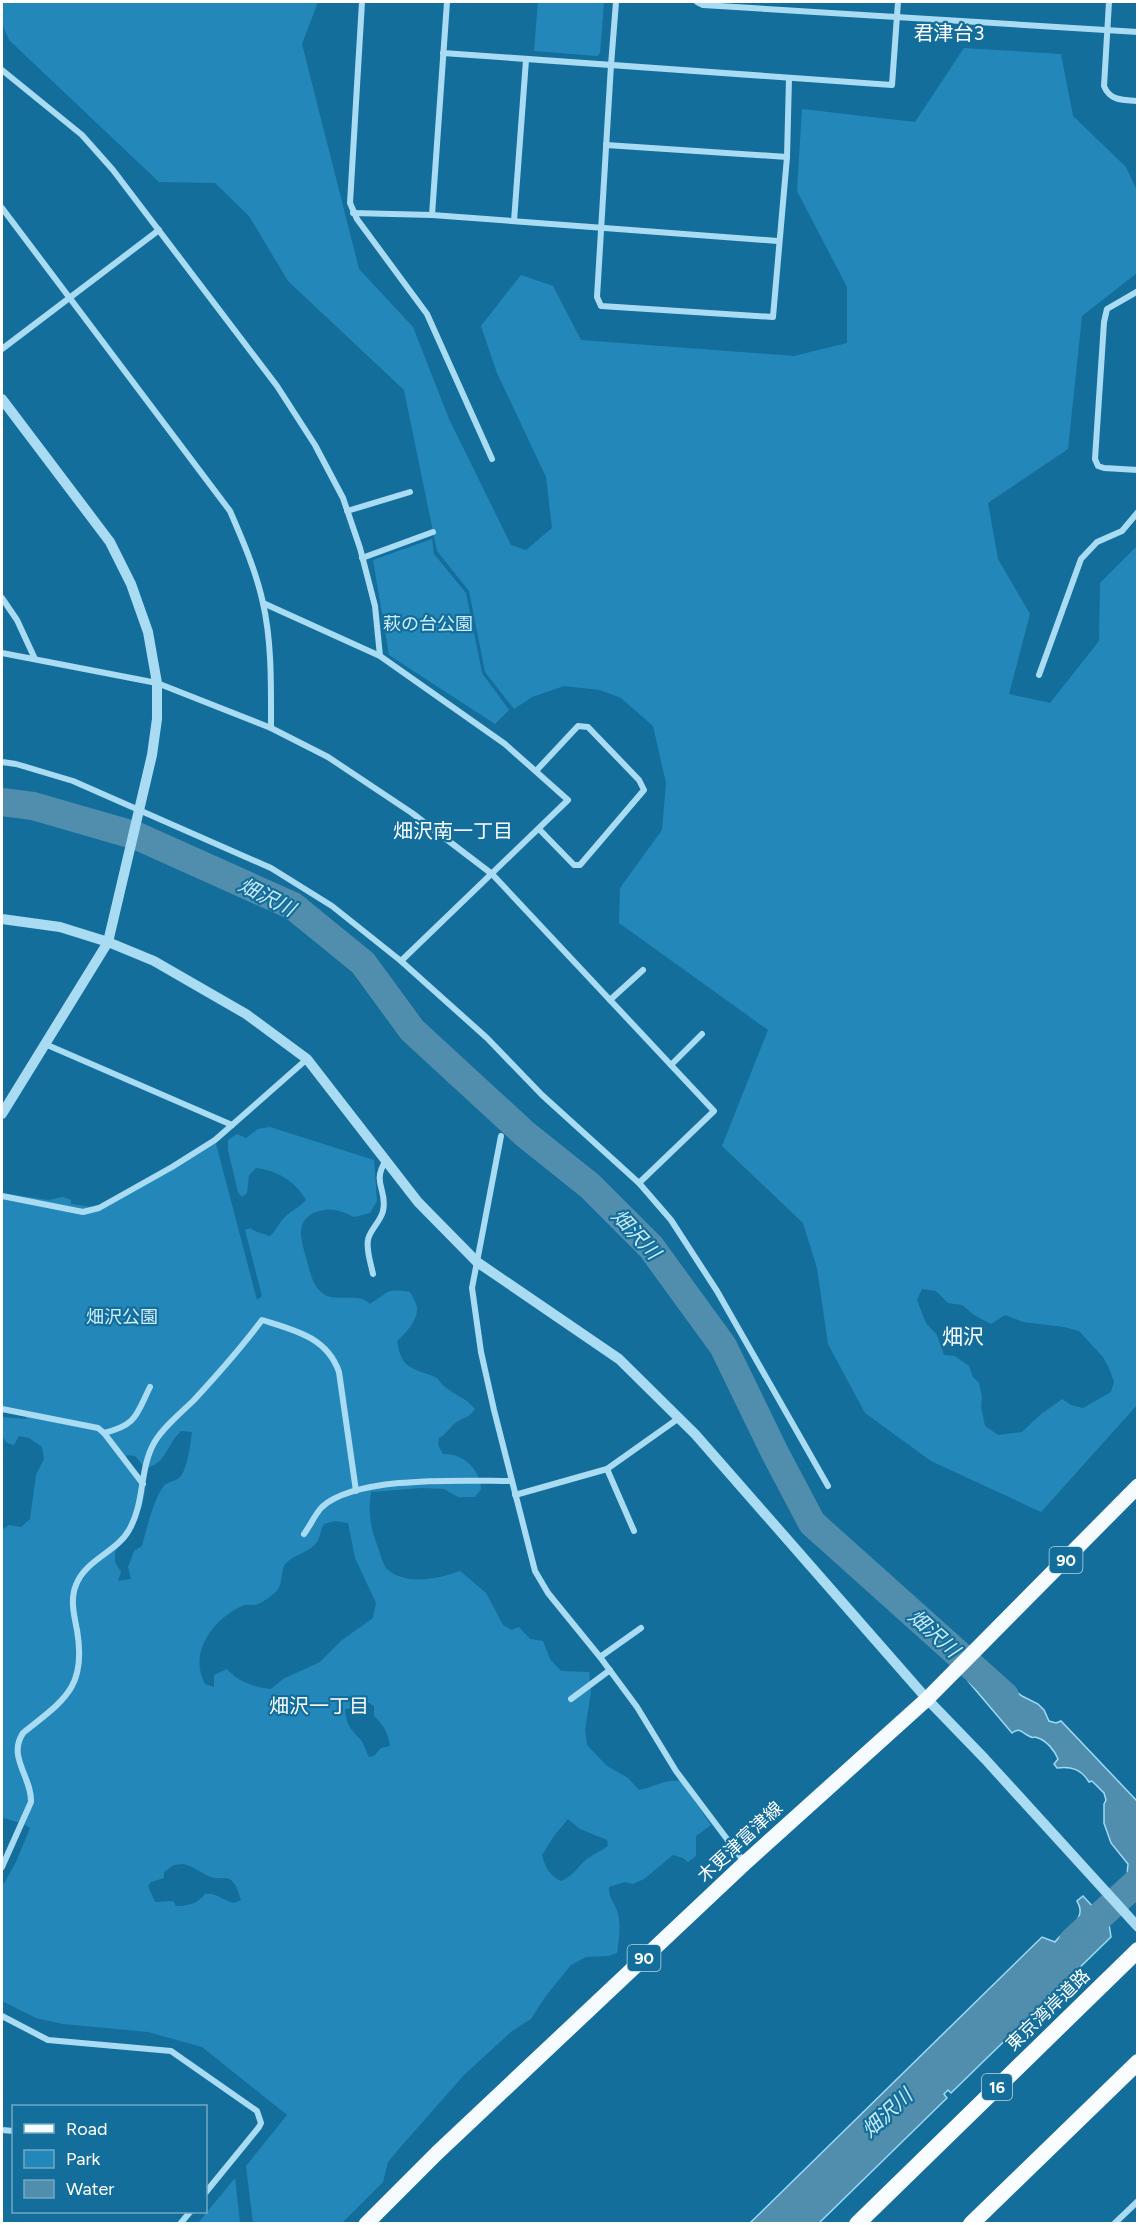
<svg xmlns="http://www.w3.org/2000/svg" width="1139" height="2225" font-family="Figtree,'Noto Sans JP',sans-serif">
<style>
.green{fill:#2388b9;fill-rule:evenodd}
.water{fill:#518ead;stroke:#9cdaf6;stroke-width:1.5}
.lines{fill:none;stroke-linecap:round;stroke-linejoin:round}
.river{stroke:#518ead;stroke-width:28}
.minor{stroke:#a9dcf3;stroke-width:6}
.tertiary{stroke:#a9dcf3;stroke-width:10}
.primary{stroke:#f6fbff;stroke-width:15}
.trunk{stroke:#fafdff;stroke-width:16}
.labels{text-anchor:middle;stroke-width:4.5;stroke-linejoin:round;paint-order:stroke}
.shield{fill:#146e9c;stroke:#b8d4e1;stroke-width:1.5}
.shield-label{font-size:16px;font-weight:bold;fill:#fff}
.park-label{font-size:18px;fill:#d2effd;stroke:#146e9c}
.street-label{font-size:18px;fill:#fff;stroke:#146e9c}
.neighbourhood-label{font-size:20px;fill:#fff;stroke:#146e9c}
.water-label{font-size:20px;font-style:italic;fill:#ccecfc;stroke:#146e9c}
.quarter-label{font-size:21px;fill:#fff;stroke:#146e9c}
</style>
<rect width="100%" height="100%" fill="#146e9c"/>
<g class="green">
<path d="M 2,2 L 318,2 L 302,44 L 359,269 L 413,327 L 449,419 L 511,545 L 526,550 L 552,528 L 546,477 L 497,373 L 481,326 L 521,275 L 553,286 L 581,340 L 794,356 L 847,343 L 847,287 L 797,191 L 802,109 L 915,122 L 964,48 L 1061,54 L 1073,116 L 1126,167 L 1137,191 L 1137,273 L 1082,316 L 1068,449 L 988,503 L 998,559 L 1030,614 L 1009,694 L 1050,703 L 1099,641 L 1100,583 L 1137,546 L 1138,1404 L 1041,1512 L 931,1461 L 865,1413 L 828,1344 L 817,1268 L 803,1223 L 722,1146 L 768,1030 L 619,923 L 620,888 L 662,830 L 666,783 L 653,726 L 621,698 L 600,690 L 564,686 L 532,697 L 514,709 L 485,672 L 469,591 L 437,551 L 404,390 L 288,281 L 249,216 L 215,183 L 159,182 L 9,40 L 2,23 ZM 922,1289 L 936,1291 L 948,1303 L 962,1305 L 974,1315 L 991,1324 L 1005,1315 L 1023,1322 L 1064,1327 L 1079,1331 L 1103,1357 L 1109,1368 L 1114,1382 L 1111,1392 L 1083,1408 L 1071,1405 L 1062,1399 L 1040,1415 L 1022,1432 L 998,1435 L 985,1426 L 981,1406 L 982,1397 L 979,1383 L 973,1377 L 969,1366 L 955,1356 L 944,1355 L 937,1335 L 926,1323 L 917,1300 Z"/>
<polygon points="538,2 604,2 600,53 597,56 534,51"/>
<polygon points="432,539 434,554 466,593 482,673 509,710 495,724 389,655 373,560"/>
<path d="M 270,1127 L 374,1160 L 377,1201 L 370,1213 L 354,1217 C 342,1211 332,1207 319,1211 C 293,1219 301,1240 307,1261 C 310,1272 312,1282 319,1290 C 333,1306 357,1290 370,1304 C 389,1292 386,1288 410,1292 C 413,1298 418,1305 417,1311 C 416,1322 405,1334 397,1341 C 402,1370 411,1367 435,1377 C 439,1379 441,1384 445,1387 C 455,1395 466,1398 475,1409 C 468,1418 467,1416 458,1421 C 451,1425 449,1432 439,1438 L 438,1445 L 443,1454 C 463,1453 480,1469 481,1489 L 475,1497 L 458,1497 L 444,1489 L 421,1488 L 371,1492 C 368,1512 370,1528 378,1547 C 380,1554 383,1565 387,1569 C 406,1586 438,1579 460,1571 L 486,1593 L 503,1625 L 512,1630 L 519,1627 L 530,1639 L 543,1641 L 550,1659 L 561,1671 L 589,1672 L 591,1692 L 585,1730 L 587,1745 L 607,1766 L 628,1778 L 639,1790 C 653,1787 666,1779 681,1781 L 711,1825 L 696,1836 L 696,1856 L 688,1862 L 683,1858 L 673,1855 L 644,1879 L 633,1884 L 625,1882 L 609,1887 C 608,1898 615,1903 618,1914 C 621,1927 619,1940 617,1953 L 608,1956 L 586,1957 L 571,1965 L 545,1997 L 531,2019 L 512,2031 L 464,2075 L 397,2151 L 388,2162 L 383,2182 L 341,2224 L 253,2223 L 246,2166 L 287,2115 L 202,2047 L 148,2032 L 63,2024 L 36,2018 L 2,2001 L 2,1887 L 16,1862 L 30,1828 C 22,1822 11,1821 2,1817 L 2,1530 L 9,1525 L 21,1527 L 30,1519 L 36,1475 L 44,1459 L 42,1447 L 29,1438 L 19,1436 L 14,1445 L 7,1443 L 2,1436 L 2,1417 L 26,1419 L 27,1413 L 2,1408 L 2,1193 L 48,1200 L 63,1197 L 71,1200 L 71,1204 L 99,1208 L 215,1140 L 257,1300 L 262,1296 L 245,1230 L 250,1228 L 257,1232 L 270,1236 C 277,1230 279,1222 286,1216 C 292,1210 299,1208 306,1200 C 296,1182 277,1170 256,1168 L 249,1175 L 247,1193 L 242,1197 L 238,1192 L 228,1150 L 228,1140 L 237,1134 L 246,1138 L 258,1129 ZM 181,1431 L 192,1432 C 191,1442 187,1472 179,1478 C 174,1482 168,1481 163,1487 C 154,1499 146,1531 142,1546 L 134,1551 L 128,1567 L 131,1579 L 118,1581 L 121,1572 L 115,1562 L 115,1552 L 134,1525 L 142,1506 L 145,1491 L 126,1462 L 127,1455 L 135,1456 L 145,1468 C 167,1464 166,1445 181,1431 ZM 335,1521 L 348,1523 L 355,1558 L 376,1603 L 373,1618 L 342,1640 L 320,1662 L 283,1679 L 271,1689 C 254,1687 238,1682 227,1669 L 214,1675 L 214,1687 L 205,1684 C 188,1653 213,1619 242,1606 C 246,1604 251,1605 255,1605 C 261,1604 275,1594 278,1589 C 283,1582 280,1570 286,1563 C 295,1554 310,1552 317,1542 C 320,1537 321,1529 324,1524 ZM 361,1703 L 369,1703 L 374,1706 L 374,1716 C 384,1725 388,1733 390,1746 L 381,1748 L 374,1756 L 369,1757 C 366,1752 364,1743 360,1739 C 350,1729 346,1724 345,1709 L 355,1708 ZM 568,1819 L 580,1829 L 607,1840 L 608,1846 C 601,1851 594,1854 587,1859 C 576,1868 575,1875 561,1881 C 550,1876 545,1867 542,1855 L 554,1836 ZM 183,1864 C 195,1866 202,1875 214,1878 C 221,1879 228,1876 233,1882 C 237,1886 239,1894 241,1900 L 234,1903 C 223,1901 217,1892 205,1894 C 197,1904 189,1906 176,1906 L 173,1901 L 155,1902 L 148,1886 L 151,1882 L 164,1878 L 164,1872 L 174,1865 Z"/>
<polygon points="235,2178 240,2223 198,2223"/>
</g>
<g class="water">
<path d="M 986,1663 L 998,1678 L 1022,1696 L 1038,1704 L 1044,1710 L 1049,1721 L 1056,1723 L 1061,1721 L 1137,1801 L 1137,1895 L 1123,1880 L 1127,1875 L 1128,1864 L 1111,1843 L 1104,1823 L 1104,1804 L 1106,1800 L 1104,1793 L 1092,1781 L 1089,1782 C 1081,1769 1071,1766 1057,1768 L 1054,1764 L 1058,1759 C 1055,1751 1047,1741 1038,1738 C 1031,1735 1036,1740 1029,1736 C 1021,1732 1020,1727 1012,1733 L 968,1681 Z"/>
<path d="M 1083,1896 L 1109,1924 L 1111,1937 L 951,2093 L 948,2090 L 944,2094 L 947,2098 L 819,2223 L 750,2223 L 1042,1937 L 1055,1942 C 1064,1929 1089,1920 1077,1901 Z"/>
</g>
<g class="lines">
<g class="river">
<polyline points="2,802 33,806 137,836 293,906 363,963 412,1030 525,1134 590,1186 651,1247 723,1346 775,1453 812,1523 1005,1696"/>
<polyline points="1073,1941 1138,1881"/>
</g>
<g class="minor">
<polyline points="362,2 350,203 357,219 427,314 492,459"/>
<polyline points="616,2 611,65 597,297 601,306 773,317 787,157 789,78"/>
<polyline points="697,2 703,5 1138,32"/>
<path d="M 1109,2 L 1104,86 C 1110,101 1123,100 1138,101"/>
<polyline points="443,53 892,85 898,2"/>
<polyline points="2,70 82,135 113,170 277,386 315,445 343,498 360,548 375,606 380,656"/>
<polyline points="606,145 787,157"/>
<path d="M 2,208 L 230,511 C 243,541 256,571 263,603 C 272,643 271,686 271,728"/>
<polyline points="353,213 432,215 778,241"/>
<polyline points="432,215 447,2"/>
<polyline points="514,221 526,60"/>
<polyline points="1138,291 1107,309 1104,322 1095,459 1098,466 1104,468 1138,470"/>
<polyline points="2,349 159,230"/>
<polyline points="347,511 410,492"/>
<polyline points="362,558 433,532"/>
<polyline points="2,598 17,620 35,659"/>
<polyline points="263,603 380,656 505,744 568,800 401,961"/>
<polyline points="2,653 157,683 271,728 328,757 412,813 492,874 714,1111 639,1183"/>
<polyline points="1039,675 1081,559 1097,542 1122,531 1138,512"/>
<polyline points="2,762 16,764 73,781 271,868 332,906 401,961 487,1038 542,1095 639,1183 671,1220 717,1291 828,1486"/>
<polyline points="536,771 578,726 588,727 639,780 644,790 580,865 574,865 539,829"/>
<polyline points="610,1000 643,970"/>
<polyline points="45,1044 232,1125"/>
<polyline points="671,1065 702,1034"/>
<polyline points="501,1136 472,1288 481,1352 494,1410 535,1571 548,1593 600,1657 637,1707 676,1771 745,1863"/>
<polyline points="2,1196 83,1212 99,1208 172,1167 215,1140 307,1059"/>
<path d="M 373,1274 C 371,1264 366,1250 368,1240 C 369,1231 381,1221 383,1211 C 388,1189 371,1184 386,1160"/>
<polyline points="2,1409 98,1428 104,1433 143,1484"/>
<path d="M 104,1433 C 137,1425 136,1415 150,1387"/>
<polyline points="607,1469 634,1531"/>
<polyline points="515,1495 607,1469 679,1418"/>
<path d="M 304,1534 C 310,1526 315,1514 322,1507 C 357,1475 465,1481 511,1481"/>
<polyline points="600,1657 641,1628"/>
<polyline points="571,1699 610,1670"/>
<path d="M 2,1867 L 31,1802 C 32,1777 7,1757 23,1733 C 64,1700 87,1688 77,1630 C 74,1615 70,1599 76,1585 C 85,1560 117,1552 129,1530 C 145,1503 139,1470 154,1443 C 163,1427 181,1413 194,1400 C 218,1374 241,1348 262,1320 C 294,1330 327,1337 339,1372 L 356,1491"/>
<polyline points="2,2016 48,2040 171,2051 257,2111 261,2123 259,2127 206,2192"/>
<polyline points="2,2130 14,2131"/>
<polyline points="180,2224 190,2212"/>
<polyline points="1114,2224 1138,2201"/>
</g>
<g class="tertiary">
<polyline points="2,399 110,542 131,584 148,632 157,683 157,719 152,755 108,942 2,1114"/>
<polyline points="2,919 60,927 108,942 154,961 246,1014 307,1059 418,1202 477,1262 619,1359 695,1434 927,1699 985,1759 1138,1927"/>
</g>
<polyline class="primary" points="366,2224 437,2153 745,1863 927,1699 1138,1486"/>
<g class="trunk">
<polyline points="857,2224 1138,1950"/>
<polyline points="971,2224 1138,2062"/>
</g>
</g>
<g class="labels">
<g class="shield">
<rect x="1049.5" y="1547" width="33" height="26" rx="4.5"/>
<rect x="627.5" y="1945" width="33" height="26" rx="4.5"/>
<rect x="982" y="2074" width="30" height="26" rx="4.5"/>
</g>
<g class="shield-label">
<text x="1066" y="1566">90</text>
<text x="644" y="1964">90</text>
<text x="997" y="2093">16</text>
</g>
<g class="park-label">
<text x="428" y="630">萩の台公園</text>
<text x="122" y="1323">畑沢公園</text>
</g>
<g class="street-label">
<text transform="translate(740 1842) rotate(-43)" y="6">木更津富津線</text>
<text transform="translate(1048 2010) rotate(-44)" y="6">東京湾岸道路</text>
</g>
<g class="neighbourhood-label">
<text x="949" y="40">君津台3</text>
<text x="453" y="838">畑沢南一丁目</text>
<text x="319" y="1713">畑沢一丁目</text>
</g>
<g class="water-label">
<text transform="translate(267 897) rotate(27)" y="7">畑沢川</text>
<text transform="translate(636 1234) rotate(47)" y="7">畑沢川</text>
<text transform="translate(934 1633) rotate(42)" y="7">畑沢川</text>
<text transform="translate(887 2113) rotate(-43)" y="7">畑沢川</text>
</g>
<g class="quarter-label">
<text x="963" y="1344">畑沢</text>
</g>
</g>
<rect width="1139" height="2225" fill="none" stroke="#ffffff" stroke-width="6"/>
<rect x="12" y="2105" width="195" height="108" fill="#146e9c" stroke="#72a8c4" stroke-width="1.5"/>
<rect x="24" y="2124" width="30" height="9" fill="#f6fbff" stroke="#72a8c4" stroke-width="1.5"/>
<text x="66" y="2135" font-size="18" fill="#ffffff">Road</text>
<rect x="24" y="2150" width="30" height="18" fill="#2388b9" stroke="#72a8c4" stroke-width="1.5"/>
<text x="66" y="2165" font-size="18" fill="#ffffff">Park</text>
<rect x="24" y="2180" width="30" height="18" fill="#518ead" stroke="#72a8c4" stroke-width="1.5"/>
<text x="66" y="2195" font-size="18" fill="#ffffff">Water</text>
</svg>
